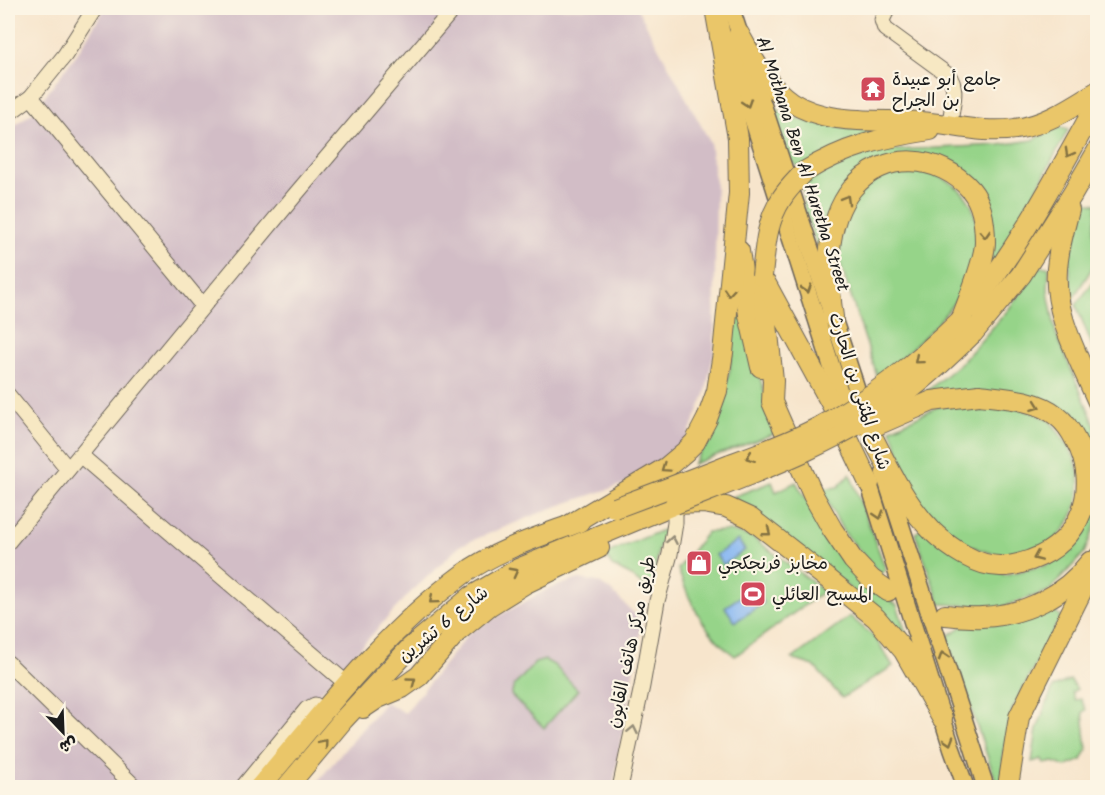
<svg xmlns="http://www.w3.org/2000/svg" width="1105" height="795" font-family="Kalam,'Playpen Sans Arabic',sans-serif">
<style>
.industrial{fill:#d2bdc6}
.green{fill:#96d489;stroke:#597852;stroke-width:1.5}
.water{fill:#87b7f2;stroke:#526a87;stroke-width:1.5}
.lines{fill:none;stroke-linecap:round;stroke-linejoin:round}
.secondary-casing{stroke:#69625a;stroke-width:17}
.primary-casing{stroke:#69625a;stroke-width:19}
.highway-casing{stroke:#69625a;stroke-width:22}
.secondary{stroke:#f7e8c3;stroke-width:15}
.primary{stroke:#eac669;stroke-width:16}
.highway{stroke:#eac669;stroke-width:20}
.highway-bridge-casing{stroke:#69625a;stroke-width:22;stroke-linecap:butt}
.highway-bridge{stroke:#eac669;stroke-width:20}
.oneway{stroke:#837142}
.oneway2{stroke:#948c78}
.labels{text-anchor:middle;stroke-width:4.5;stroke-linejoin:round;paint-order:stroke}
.poi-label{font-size:18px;fill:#1c1c1c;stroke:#fcf5e5;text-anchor:start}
.street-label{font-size:18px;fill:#1c1c1c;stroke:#fcf5e5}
</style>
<rect width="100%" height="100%" fill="#fcf5e5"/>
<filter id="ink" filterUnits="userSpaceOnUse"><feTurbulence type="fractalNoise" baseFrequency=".0167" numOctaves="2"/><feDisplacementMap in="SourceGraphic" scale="12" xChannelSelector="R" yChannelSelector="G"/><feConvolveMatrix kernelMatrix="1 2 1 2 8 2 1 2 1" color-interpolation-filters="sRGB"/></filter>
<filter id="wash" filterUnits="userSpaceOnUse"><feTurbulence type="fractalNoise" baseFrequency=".008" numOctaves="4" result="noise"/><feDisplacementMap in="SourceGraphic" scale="24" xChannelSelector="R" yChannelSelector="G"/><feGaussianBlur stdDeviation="1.35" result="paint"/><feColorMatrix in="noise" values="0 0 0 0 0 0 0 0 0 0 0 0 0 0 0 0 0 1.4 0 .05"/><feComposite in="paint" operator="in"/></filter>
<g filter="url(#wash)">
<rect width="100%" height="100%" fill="#f7e5cc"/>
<g class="industrial">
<polygon points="105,8 637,8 710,142 716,190 714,351 705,395 687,438 662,464 630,482 552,508 461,545 407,596 235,787 8,787 8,130 33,112 76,55"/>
<polygon points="579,579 598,582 610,590 642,621 613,787 312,788 385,702 405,713 470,632 548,589"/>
</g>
<g class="green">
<path d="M 776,108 C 800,127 876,131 909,135 L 799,167 L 788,160 L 769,111 Z"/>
<polygon points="1059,127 1068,130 1023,215 991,267 991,214 938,158 854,176 825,249 818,249 804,210 803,184 820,170 847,157 877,151 999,145 1033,140"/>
<path d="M 923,170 C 939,176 952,181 963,193 C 987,219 976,270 958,297 C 936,329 906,354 878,379 L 839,260 L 841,231 L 846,215 L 858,195 L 877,178 L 898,171 Z"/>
<polygon points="1085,202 1097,204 1094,230 1096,262 1072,300 1069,258"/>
<polygon points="1039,267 1049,267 1048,292 1056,334 1097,430 1097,521 1084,553 1049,591 1001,607 940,604 915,533 923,529 1004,575 1047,565 1078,534 1094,480 1045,401 921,396 964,360 1008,310"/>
<polygon points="1097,277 1097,358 1076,305"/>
<polygon points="735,292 776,433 693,464 714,429 730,369"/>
<path d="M 981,402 C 1003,405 1027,408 1047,419 C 1054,423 1059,434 1064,440 C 1093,476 1080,532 1036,551 C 1012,561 984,554 962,541 C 944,530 924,513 914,493 C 905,473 899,450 891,429 L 937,407 Z"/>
<polygon points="850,474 886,570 880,574 843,531 821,489 838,487"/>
<polygon points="772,482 776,492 796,482 837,552 864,584 897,605 907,636 901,635 821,563 732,497"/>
<polygon points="665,529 658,551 652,592 628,574 612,566 605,554"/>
<path d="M 729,531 L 752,537 L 824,591 L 735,656 C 707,636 689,602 678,569 L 707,532 Z"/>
<polygon points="1048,607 1061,616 1012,710 1003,753 1003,787 998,787 946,637 963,626"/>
<polygon points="850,616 876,639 893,666 842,698 814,666 792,659"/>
<polygon points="545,660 554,665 578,690 544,728 511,695 514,686 535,663"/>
<polygon points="1070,680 1077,689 1072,692 1075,700 1081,699 1086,710 1083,712 1087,750 1082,760 1065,767 1054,762 1044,764 1042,759 1032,762 1037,729 1053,687"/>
</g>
<g class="water">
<polygon points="738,540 745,550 723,565 716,555"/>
<polygon points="753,588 764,603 735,622 725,607"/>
</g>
</g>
<g filter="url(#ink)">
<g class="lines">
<g class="secondary-casing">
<g id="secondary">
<path d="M 888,8 L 882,20 L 885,29 L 948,75 C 960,90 950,109 950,127"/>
<polyline points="31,97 203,306"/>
<polyline points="8,114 31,97 65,55 95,8"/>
<polyline points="8,395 68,469"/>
<polyline points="80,455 346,683"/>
<polyline points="8,542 295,195 454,8"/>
<polyline points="8,663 136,788"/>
<polyline points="242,788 307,709 315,705 324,711"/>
<polyline points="620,788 642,686 657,601 670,554 675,523 675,504"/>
</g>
</g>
<g class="primary-casing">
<g id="primary">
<polyline points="731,8 864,411"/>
<polyline points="729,45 849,421"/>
<polyline points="865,471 952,749 966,788"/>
<polyline points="884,473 986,788"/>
</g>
</g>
<g class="highway-casing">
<g id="highway">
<path d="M 739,34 C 753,59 766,85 791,102 C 828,126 878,119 920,122 C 952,124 983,134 1015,129 C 1046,125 1072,107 1098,91"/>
<path d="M 804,172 C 843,147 885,137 930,130"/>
<path d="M 1069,210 C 1065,226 1060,243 1058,260 C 1050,310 1079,358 1098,402"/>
<polyline points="739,251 749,315 761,367"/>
<polyline points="762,276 773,381 772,402 813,495 832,529 853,560 871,579 888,591"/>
<polyline points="766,284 832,405 869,483"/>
<path d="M 970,308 C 1021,245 1058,173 1098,102"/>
<path d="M 833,317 C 827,276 824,224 852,189 C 883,150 940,154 971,190 C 982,203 985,225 985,242 C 985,260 968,301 961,320"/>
<polyline points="973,333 1021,275 1072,195 1098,150"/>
<path d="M 874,440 C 890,472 907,506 933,532 C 950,548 976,566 1000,566 C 1011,567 1022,563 1031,560 C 1081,543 1101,487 1076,441 C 1072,433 1065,422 1057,416 C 1036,399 1004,398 979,395"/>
<polyline points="568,526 667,467 686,451 695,442 707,419 717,391 723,353 739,193 738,138 715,8"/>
<path d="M 945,615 C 957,616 970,618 982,617 C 1025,615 1064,596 1090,562"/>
<polyline points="363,708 378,698 402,688 419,676 456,633 489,606 526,583 599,548"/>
<path d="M 259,788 C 323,713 382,634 462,575 C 496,550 539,537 579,522"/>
<polyline points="286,788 343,720 410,648 472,596 518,569 675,504 703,503 726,507 750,518 827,578 876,618 904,651 942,718"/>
<polyline points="1010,788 1009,780 1019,717 1098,558"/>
</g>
</g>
<use href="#secondary" class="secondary"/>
<use href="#primary" class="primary"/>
<use href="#highway" class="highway"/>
<g class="highway-bridge-casing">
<g id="highway-bridge">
<path d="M 762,276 C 765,248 766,222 782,198 C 788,188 797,180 804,172"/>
<polyline points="870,428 932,401 979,395"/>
<path d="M 675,504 C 754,473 840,443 908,391 C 931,374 952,353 973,333"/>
<path d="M 615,508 C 653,494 692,479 730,464 C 760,453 791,442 819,427 C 872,398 918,362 961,320"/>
</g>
</g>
<use href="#highway-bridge" class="highway-bridge"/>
</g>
<defs><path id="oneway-chevron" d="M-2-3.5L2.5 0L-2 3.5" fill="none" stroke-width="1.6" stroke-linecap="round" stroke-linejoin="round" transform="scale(1.5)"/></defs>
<g class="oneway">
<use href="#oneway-chevron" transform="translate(747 103) rotate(72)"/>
<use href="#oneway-chevron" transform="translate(1069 153) rotate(119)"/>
<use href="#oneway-chevron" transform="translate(846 199) rotate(-60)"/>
<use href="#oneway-chevron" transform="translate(985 234) rotate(87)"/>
<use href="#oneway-chevron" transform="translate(807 289) rotate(72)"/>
<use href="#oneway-chevron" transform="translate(729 292) rotate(95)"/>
<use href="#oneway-chevron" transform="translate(918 360) rotate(140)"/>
<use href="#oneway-chevron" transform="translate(1036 406) rotate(20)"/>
<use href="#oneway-chevron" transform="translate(750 457) rotate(159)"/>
<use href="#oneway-chevron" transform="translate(665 468) rotate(145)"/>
<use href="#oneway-chevron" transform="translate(879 515) rotate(73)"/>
<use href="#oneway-chevron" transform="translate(767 532) rotate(38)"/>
<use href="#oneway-chevron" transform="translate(1037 557) rotate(157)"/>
<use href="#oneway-chevron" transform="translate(514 572) rotate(-28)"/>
<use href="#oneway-chevron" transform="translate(433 600) rotate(140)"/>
<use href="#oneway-chevron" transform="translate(943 656) rotate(-108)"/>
<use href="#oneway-chevron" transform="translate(412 681) rotate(-36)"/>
<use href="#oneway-chevron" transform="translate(949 741) rotate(73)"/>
<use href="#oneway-chevron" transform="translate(324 743) rotate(-50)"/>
</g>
<g class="oneway2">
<use href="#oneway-chevron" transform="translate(672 540) rotate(-80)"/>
<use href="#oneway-chevron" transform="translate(633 730) rotate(-78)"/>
</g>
</g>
<defs>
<g id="temple-square" transform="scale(1.35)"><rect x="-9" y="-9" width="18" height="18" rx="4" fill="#d1495b" stroke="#fcf5e5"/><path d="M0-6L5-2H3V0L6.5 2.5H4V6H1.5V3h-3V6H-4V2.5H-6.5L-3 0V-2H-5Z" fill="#fff"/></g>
<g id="shop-square" transform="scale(1.35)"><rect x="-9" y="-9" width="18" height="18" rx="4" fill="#d1495b" stroke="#fcf5e5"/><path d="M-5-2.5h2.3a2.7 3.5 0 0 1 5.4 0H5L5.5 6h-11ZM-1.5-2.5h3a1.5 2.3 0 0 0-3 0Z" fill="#fff"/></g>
<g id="stadium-square" transform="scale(1.35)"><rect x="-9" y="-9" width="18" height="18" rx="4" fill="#d1495b" stroke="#fcf5e5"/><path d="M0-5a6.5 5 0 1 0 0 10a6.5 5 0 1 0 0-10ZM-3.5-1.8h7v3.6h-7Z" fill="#fff"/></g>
</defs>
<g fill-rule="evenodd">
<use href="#temple-square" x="873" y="89"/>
<use href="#shop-square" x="699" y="563"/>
<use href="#stadium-square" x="753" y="594"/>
</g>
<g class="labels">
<g class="poi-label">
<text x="892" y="85">جامع أبو عبيدة<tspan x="892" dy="21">بن الجراح</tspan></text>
<text x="718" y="569">مخابز فرنجكجي</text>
<text x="772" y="600">المسبح العائلي</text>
</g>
<g class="street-label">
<text transform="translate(803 164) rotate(72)" y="6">Al Mothana Ben Al Haretha Street</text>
<text transform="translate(860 391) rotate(72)" y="6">شارع المثنى بن الحارث</text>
<text transform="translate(443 624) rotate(-39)" y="6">شارع 6 تشرين</text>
<text transform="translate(631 642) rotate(-78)" y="6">طريق مركز هاتف القابون</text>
</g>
</g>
<rect width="1105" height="795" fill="none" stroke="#fcf5e5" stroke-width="30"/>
<g transform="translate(63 732) rotate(157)" stroke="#fcf5e5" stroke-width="4.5" paint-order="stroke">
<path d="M0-4.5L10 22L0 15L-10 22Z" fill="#1c1c1c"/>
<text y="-9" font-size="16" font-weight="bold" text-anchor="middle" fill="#1c1c1c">ش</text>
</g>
</svg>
